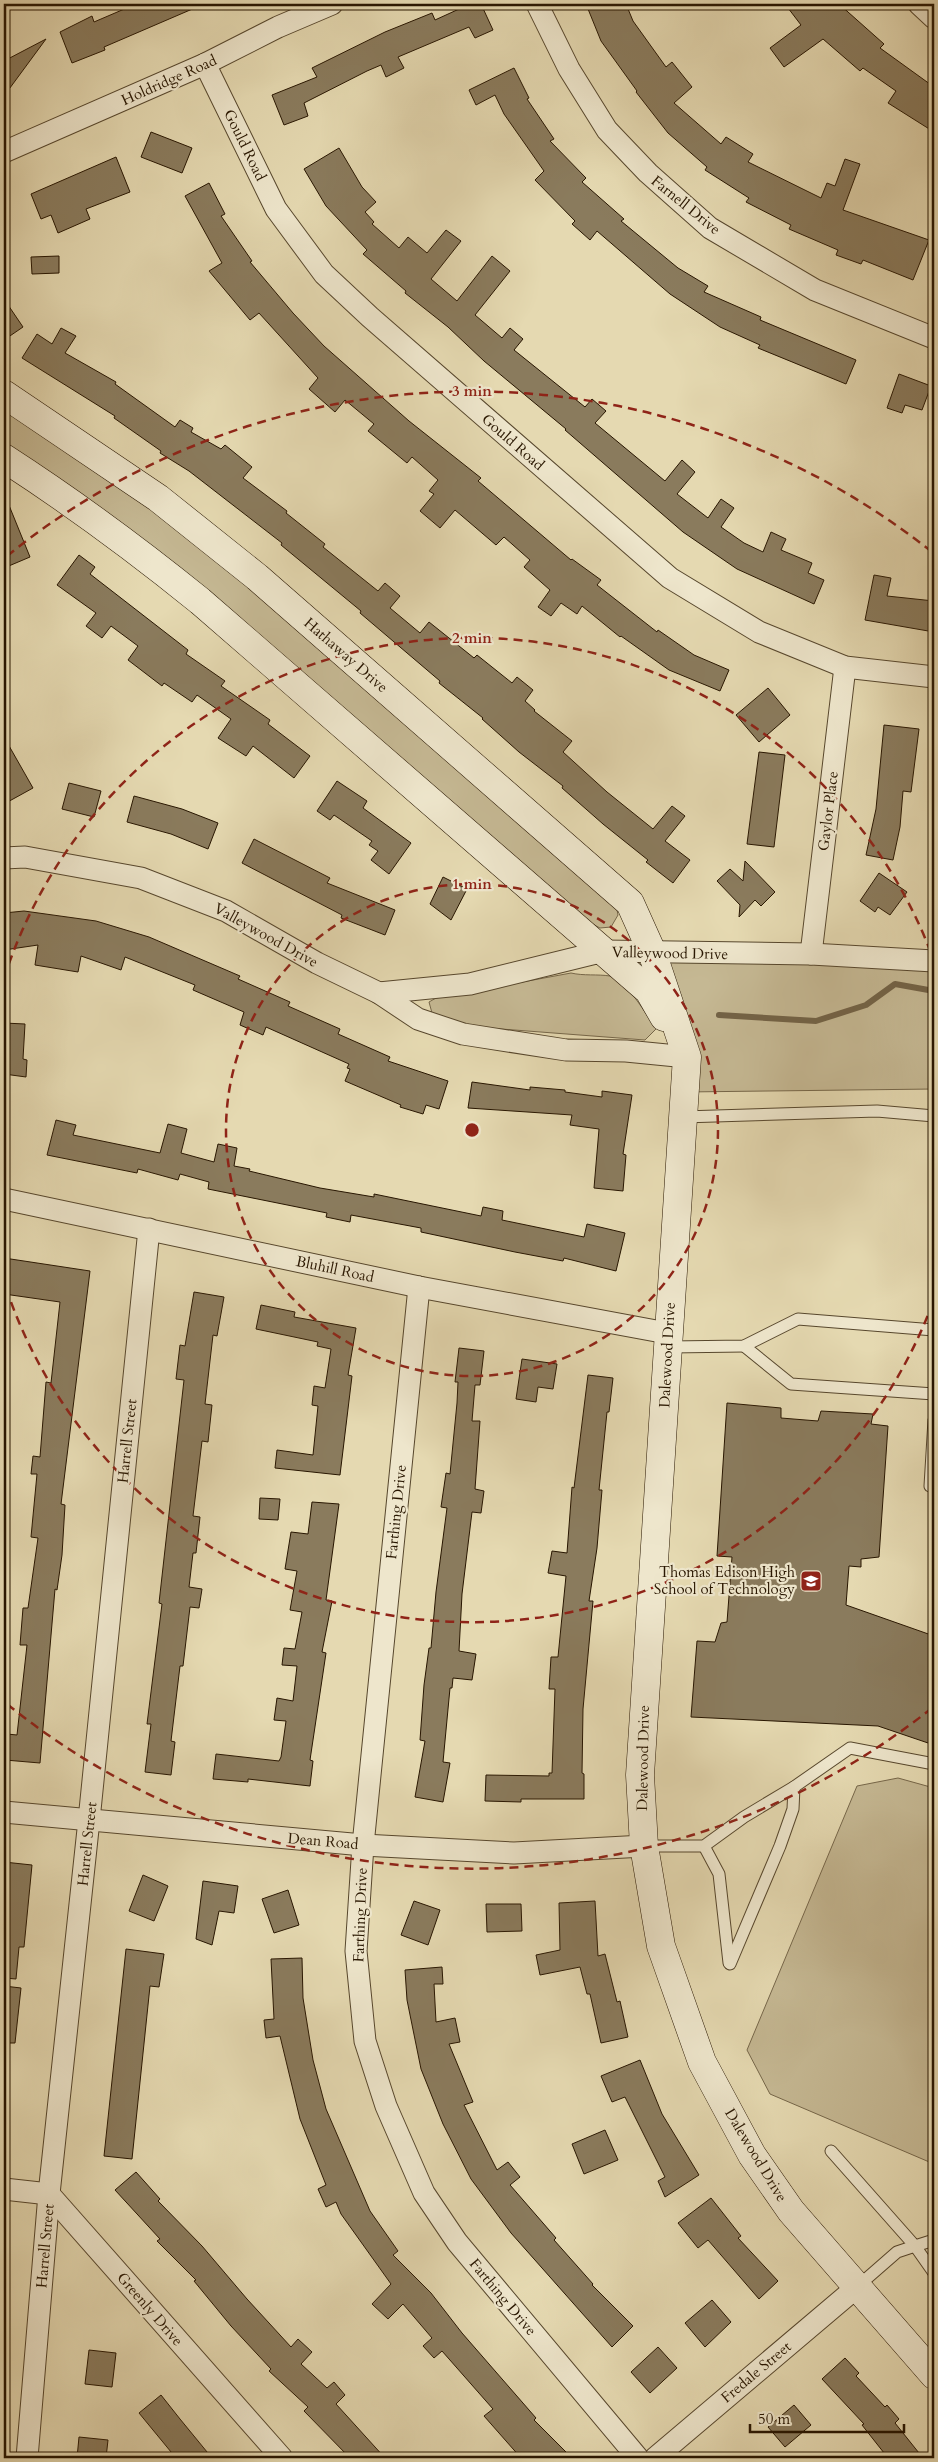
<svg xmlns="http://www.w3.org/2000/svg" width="938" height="2462" font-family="Cardo,serif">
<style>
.green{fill:#c5b893;stroke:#76674a}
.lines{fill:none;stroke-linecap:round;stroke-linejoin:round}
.stream{stroke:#736347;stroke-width:6}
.building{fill:#8a7b5d;stroke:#281601}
.lane-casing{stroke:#57472d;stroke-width:13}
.street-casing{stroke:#57472d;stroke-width:23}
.secondary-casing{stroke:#281601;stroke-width:29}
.lane{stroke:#eee6cc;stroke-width:11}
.street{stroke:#eee6cc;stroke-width:21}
.secondary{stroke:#eee6cc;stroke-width:28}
.ring{fill:none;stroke:#8f2418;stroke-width:2.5;stroke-dasharray:9 6}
.labels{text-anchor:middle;stroke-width:4.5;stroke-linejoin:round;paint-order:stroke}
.street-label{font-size:15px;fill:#281601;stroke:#eee6cc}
.poi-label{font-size:15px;fill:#281601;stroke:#eee6cc;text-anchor:end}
.centre{fill:#8f2418;stroke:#eee6cc;stroke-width:2.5}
.ring-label{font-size:15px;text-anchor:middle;font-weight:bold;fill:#8f2418;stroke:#eee6cc;stroke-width:4.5;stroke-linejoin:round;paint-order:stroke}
</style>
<rect width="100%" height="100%" fill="#e5d9b1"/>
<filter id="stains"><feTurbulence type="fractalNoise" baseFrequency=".004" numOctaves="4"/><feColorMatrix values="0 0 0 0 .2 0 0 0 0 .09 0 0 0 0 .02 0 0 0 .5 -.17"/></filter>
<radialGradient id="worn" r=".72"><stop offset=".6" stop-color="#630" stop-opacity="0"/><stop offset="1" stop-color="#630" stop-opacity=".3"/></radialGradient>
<g class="green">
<polygon points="4,407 97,469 204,548 616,905 618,915 611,927 600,928 585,920 170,563 4,443"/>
<polygon points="604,951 934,961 934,1089 685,1092 687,1057"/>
<path d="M 571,973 C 584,976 597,974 610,976 C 626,979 647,1016 656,1029 L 645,1040 L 488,1028 L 445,1020 L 432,1013 L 429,1002 L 436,998 Z"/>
<polygon points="898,1778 934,1788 934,2164 770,2094 747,2050 857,1786"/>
</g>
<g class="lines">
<polyline class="stream" points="719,1015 816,1021 866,1005 895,984 934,991"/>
</g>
<g class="building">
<polygon points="136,4 204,4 104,47 105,50 72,63 60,32 92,16 94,22"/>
<polygon points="470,4 481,4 493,30 475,38 469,27 398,57 404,68 386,77 381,65 367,71 304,103 308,116 284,125 272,95 317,77 312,68 385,32 432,13 435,20"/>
<polygon points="586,4 626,4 633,21 666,67 672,62 692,87 674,103 721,144 726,137 753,154 748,162 821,198 827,183 835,186 845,159 860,164 843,210 929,240 913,280 863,260 861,264 836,255 838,250 789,229 791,225 746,202 749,198 705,170 707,167 668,133 636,92 637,91 601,41"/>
<polygon points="785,4 839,4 884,44 880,48 934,87 934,132 888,103 896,91 863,68 860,71 823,39 784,67 770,48 801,25"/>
<polygon points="46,39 4,96 4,61"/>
<polygon points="514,68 529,98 527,99 554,139 550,141 586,178 582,182 624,219 621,221 678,268 708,286 704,292 761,317 760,320 856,360 846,384 758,348 760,345 720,327 670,294 597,231 590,240 572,224 575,221 535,180 544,171 504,114 495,95 476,105 469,90"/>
<polygon points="151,132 192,148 182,173 141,157"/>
<polygon points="339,148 362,187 376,202 365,212 374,222 372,224 399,248 408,237 427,253 446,230 461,241 431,279 457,301 492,256 510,271 475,315 502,338 510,328 523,339 514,350 585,407 592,399 606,411 595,423 665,481 682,460 695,472 677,494 708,518 721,499 734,508 721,527 744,543 763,552 771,532 786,539 781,550 812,563 808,573 824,580 814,604 737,569 683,532 565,430 566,429 484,361 448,327 405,293 406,291 363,254 367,250 326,206 304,169"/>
<polygon points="116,157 130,192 86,209 90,219 58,233 51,215 41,219 31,194"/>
<polygon points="209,183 225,214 221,216 252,261 250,262 293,313 324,346 409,421 481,478 478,481 571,560 572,559 601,580 597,585 657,632 658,630 694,655 729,670 720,691 669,670 621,636 620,637 582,606 577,614 561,603 551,616 538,607 550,590 524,567 530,560 504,537 496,545 455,510 440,528 420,511 434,494 429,491 438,480 412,457 407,463 368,431 374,424 345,400 335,412 309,389 318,378 259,313 250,320 209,271 222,263 185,196"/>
<polygon points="59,256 59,273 32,274 31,257"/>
<polygon points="4,299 23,327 4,340"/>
<polygon points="61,328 76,336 65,353 116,382 115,384 175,427 180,420 193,428 191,432 221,449 225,445 252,467 243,478 287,511 286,513 325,544 323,547 378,591 385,583 400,596 390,608 420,633 429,622 474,658 477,655 512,683 517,677 533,690 525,701 535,710 534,711 572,741 563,752 607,792 653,829 672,806 685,816 665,841 690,860 673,883 646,862 648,860 603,824 562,788 563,786 519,752 482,719 483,718 439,683 440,681 360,613 361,611 281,545 282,543 189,471 160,453 161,451 114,418 115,416 22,358 37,334 52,344"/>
<polygon points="899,374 931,386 922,410 905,405 902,413 887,408"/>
<polygon points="4,493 30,557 4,568"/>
<polygon points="79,555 95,567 90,574 188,650 186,654 225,681 221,686 270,720 268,724 310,756 294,778 253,746 246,756 218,738 231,719 197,695 192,702 164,683 162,686 128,660 138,646 111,626 102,638 86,626 96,613 57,585"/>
<polygon points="874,575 891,578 887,596 934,601 934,632 865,620"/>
<polygon points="768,688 790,715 759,742 736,715"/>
<polygon points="884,725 919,729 911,792 903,791 900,827 893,860 866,855 876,809"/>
<polygon points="4,737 33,788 4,804"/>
<polygon points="759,752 785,755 774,847 747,844"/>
<polygon points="337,781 367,801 363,808 411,843 389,874 371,860 378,851 369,845 372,841 334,815 330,820 317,811"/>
<polygon points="69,783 101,791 94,817 62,809"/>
<polygon points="134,796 182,809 218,823 208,849 171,834 127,822"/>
<polygon points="254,839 330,878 327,883 395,910 385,935 341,918 342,915 242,863"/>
<polygon points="745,861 775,892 761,906 755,900 739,917 740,905 717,881 730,869 743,881"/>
<polygon points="879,873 907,892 890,915 878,907 875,912 860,901"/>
<polygon points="443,877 467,889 451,920 430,904"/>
<polygon points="24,911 96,921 149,937 240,976 238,979 290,1002 288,1006 340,1029 338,1034 390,1057 388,1061 448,1081 439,1109 426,1105 423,1114 400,1107 401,1105 345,1081 350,1069 347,1068 349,1064 266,1027 263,1035 240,1025 244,1012 193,990 195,985 125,957 121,970 81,956 78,972 35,965 38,945 4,950 4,913"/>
<polygon points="4,1023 25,1024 23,1059 27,1060 26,1077 4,1074"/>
<polygon points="472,1082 530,1090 530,1087 565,1090 565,1092 602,1097 602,1091 632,1095 623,1154 626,1155 623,1191 594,1188 599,1129 570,1125 572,1115 468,1108"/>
<polygon points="56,1120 76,1125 73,1135 160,1153 168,1124 187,1129 181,1153 214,1162 218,1144 237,1148 234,1166 250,1169 249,1171 320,1188 374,1197 374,1194 481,1216 483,1207 503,1211 502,1220 584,1237 587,1224 625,1233 616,1271 564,1258 563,1261 515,1252 421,1232 421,1228 351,1215 350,1222 326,1217 327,1213 208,1189 209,1182 180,1174 178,1180 138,1169 137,1173 47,1155"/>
<polygon points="4,1258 90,1271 61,1504 65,1505 62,1555 57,1590 55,1589 40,1763 5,1760 7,1734 17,1735 27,1645 20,1645 23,1608 28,1608 38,1538 31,1537 37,1474 31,1474 33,1456 40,1457 46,1382 51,1383 60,1302 4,1294"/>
<polygon points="194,1292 224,1297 217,1336 213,1335 205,1404 212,1405 208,1442 202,1441 193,1516 200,1517 196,1553 193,1553 189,1587 202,1589 199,1608 190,1607 183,1666 180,1666 171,1741 175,1742 171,1775 145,1772 151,1724 147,1724 162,1604 159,1603 184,1380 176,1379 180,1345 185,1346"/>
<polygon points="261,1305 295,1312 294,1317 356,1328 348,1375 352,1376 340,1475 275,1468 277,1450 313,1455 318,1406 312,1405 314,1386 325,1388 331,1349 317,1346 318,1342 256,1329"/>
<polygon points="459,1348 484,1351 480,1385 475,1385 472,1421 480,1421 475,1489 484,1491 481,1513 472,1512 462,1594 459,1651 476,1654 472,1680 453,1678 452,1688 450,1688 443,1762 450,1763 443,1802 415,1797 425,1741 420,1740 424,1685 429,1648 431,1648 436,1592 447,1508 441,1507 446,1473 450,1474 457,1403 458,1382 455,1382"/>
<polygon points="522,1359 557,1364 553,1389 538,1387 536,1402 516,1399"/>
<polygon points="588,1375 613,1378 609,1412 607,1412 599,1490 602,1490 597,1548 589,1601 593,1601 583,1709 582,1773 584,1774 584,1799 521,1799 521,1802 485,1801 486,1775 549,1776 549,1773 552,1773 555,1689 549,1689 551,1657 558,1657 566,1576 548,1573 552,1551 567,1553 572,1487 574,1488"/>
<polygon points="727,1403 781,1408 781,1418 818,1421 821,1411 873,1414 871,1424 888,1426 879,1557 861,1559 861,1567 849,1566 846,1605 934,1636 934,1745 878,1726 691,1717 697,1641 715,1642 721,1623 727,1622 732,1557 717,1556"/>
<polygon points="260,1498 280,1499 278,1520 259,1519"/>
<polygon points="312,1502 339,1504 326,1600 332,1601 322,1652 326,1653 310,1760 313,1761 310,1786 248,1779 248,1782 213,1779 216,1754 279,1761 281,1757 286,1721 274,1720 277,1698 293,1701 297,1666 282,1665 284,1648 295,1649 302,1612 290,1610 297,1571 285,1569 291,1532 308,1534"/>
<polygon points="4,1862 32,1865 24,1947 19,1947 16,1979 4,1978"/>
<polygon points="143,1875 168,1886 154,1921 129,1911"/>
<polygon points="203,1881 238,1886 234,1913 219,1911 212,1945 196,1939"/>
<polygon points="288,1890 299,1925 274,1933 262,1899"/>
<polygon points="414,1901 440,1910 428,1945 401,1935"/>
<polygon points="595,1901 598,1956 605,1954 617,2002 620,2001 628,2037 601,2043 590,1994 587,1994 580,1967 540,1975 536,1955 560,1950 559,1903"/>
<polygon points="486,1904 521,1904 522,1931 487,1932"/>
<polygon points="126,1949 164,1954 159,1987 150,1986 132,2159 104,2156"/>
<polygon points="302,1958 303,1998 313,2060 326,2109 370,2211 398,2251 393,2255 431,2293 462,2333 536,2418 534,2420 572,2458 521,2458 484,2416 493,2409 442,2351 434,2358 423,2346 432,2338 403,2304 388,2319 372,2304 391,2284 341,2214 336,2202 326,2207 318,2189 326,2185 300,2119 280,2036 266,2038 264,2020 274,2019 271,1959"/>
<polygon points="442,1967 443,1984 434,1984 436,2022 455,2018 460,2042 449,2044 473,2102 464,2105 497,2170 508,2162 520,2177 510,2185 556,2238 554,2240 593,2284 592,2285 633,2326 612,2347 511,2233 471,2179 443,2124 421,2069 407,2000 405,1970"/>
<polygon points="4,1986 21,1988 15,2043 4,2043"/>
<polygon points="640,2060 662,2114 699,2175 665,2197 658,2181 665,2177 625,2097 612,2102 601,2076"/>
<polygon points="605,2130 618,2160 584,2174 572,2144"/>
<polygon points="136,2172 160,2199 158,2201 202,2246 247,2299 291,2347 298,2339 312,2352 301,2364 327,2388 334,2382 345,2395 336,2404 385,2458 350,2458 304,2411 308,2407 269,2371 271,2369 231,2326 194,2281 196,2280 157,2241 160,2239 115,2190"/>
<polygon points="711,2198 741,2236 738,2238 778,2281 759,2299 708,2240 698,2248 678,2223"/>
<polygon points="712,2300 731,2322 705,2347 685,2323"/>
<polygon points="658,2347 677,2368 650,2393 631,2372"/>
<polygon points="89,2350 116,2353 112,2387 85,2384"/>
<polygon points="845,2358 859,2373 856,2376 885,2407 887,2405 899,2419 895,2423 923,2458 888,2458 862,2425 864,2424 822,2379"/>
<polygon points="161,2395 180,2419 212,2458 176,2458 139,2413"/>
<polygon points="794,2405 811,2425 785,2447 768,2427"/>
<polygon points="79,2437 108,2440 106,2458 77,2458"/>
</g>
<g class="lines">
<g class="lane-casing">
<g id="lane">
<polyline points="683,1117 877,1111 934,1116"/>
<polyline points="744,1346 791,1384 934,1394"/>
<polyline points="670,1347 744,1346 798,1319 934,1330"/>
<polyline points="934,1420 930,1486 934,1488"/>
<polyline points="644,1846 704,1846 744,1817 794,1787 850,1748 934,1764"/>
<polyline points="704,1846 719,1874 729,1963"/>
<polyline points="730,1964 780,1846 793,1809 794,1787"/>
<polyline points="831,2151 915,2246 934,2240"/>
<polyline points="857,2287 897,2252 915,2246 934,2273"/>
</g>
</g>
<g class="street-casing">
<g id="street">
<polyline points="537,4 569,69 607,130 648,173 710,228 815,290 934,338"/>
<polyline points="919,4 934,18"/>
<polyline points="205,64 276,209 324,274 370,317 670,578 759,632 845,667 934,677"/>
<polyline points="4,152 205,64 278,27 332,4"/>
<polyline points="4,858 25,857 141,878 226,911 317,963 379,993 418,1019 463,1034 566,1050 626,1051 687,1057"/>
<polyline points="811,954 845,667"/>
<polyline points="379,993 470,984 604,951 811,954 934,961"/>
<polyline points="4,1199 419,1287 667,1333"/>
<polyline points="419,1287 363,1845 356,1951 365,2041 386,2106 424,2193 457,2242 638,2458"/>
<polyline points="4,1812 363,1845 514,1853 644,1846"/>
<polyline points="4,2189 49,2194 282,2458"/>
<polyline points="27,2458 49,2194 89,1820 149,1229"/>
<polyline points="655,2458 857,2287"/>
</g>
</g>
<g class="secondary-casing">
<g id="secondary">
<polyline points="4,394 158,498 257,577 630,903 652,952 687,1057 640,1775 644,1846 661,1946 702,2062 752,2155 791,2211 934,2375"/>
<path d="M 4,458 C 72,502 137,550 200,601 L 649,991 L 664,1017"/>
</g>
</g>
<use href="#lane" class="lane"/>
<use href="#street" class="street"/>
<use href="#secondary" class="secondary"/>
</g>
<g class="ring">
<circle cx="472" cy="1130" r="246"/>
<path d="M933 1302A492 492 0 0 1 4 1282M4 978A492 492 0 0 1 933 958"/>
<path d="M932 1708A739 739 0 0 1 7 1704M7 556A739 739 0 0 1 932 552"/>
</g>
<defs>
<g id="school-square" transform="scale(1.125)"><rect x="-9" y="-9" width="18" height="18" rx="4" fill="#8f2418" stroke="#eee6cc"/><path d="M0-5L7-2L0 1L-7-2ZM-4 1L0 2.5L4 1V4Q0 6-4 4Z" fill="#fff"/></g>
</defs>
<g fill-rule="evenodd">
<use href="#school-square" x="811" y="1581"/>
</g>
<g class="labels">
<g class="street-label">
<text transform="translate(169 80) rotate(-24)" y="5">Holdridge Road</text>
<text transform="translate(245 145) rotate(64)" y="5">Gould Road</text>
<text transform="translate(686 205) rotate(39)" y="5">Farnell Drive</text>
<text transform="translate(513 442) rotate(41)" y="5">Gould Road</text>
<text transform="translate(346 655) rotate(41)" y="5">Hathaway Drive</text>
<text transform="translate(828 811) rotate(-83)" y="5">Gaylor Place</text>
<text transform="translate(266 935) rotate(29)" y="5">Valleywood Drive</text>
<text transform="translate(670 953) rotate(1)" y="5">Valleywood Drive</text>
<text transform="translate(335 1269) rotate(12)" y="5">Bluhill Road</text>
<text transform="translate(667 1355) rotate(-87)" y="5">Dalewood Drive</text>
<text transform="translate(127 1441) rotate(-84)" y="5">Harrell Street</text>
<text transform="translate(396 1512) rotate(-84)" y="5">Farthing Drive</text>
<text transform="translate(643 1758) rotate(-89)" y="5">Dalewood Drive</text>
<text transform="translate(323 1841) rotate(5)" y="5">Dean Road</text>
<text transform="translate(87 1844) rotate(-84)" y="5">Harrell Street</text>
<text transform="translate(360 1915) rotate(-88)" y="5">Farthing Drive</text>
<text transform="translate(756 2155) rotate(59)" y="5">Dalewood Drive</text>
<text transform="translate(45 2246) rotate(-85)" y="5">Harrell Street</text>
<text transform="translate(503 2297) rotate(50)" y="5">Farthing Drive</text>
<text transform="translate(150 2309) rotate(49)" y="5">Greenly Drive</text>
<text transform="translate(756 2372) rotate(-40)" y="5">Fredale Street</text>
</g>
<g class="poi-label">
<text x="795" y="1577">Thomas Edison High<tspan x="795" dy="17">School of Technology</tspan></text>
</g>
</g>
<circle cx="472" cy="1130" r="8" class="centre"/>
<g class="ring-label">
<text x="472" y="396">3 min</text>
<text x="472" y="643">2 min</text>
<text x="472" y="889">1 min</text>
</g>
<rect width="938" height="2462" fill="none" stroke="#e5d9b1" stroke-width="20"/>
<rect x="5" y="5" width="928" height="2452" fill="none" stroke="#281601" stroke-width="2.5"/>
<rect x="10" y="10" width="918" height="2442" fill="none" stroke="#281601"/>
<path d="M750 2424v8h154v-8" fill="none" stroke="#281601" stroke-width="2.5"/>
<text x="758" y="2424" font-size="15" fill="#281601" stroke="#eee6cc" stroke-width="4" paint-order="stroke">50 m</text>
<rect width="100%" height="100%" filter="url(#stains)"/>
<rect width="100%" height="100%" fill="url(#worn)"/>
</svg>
